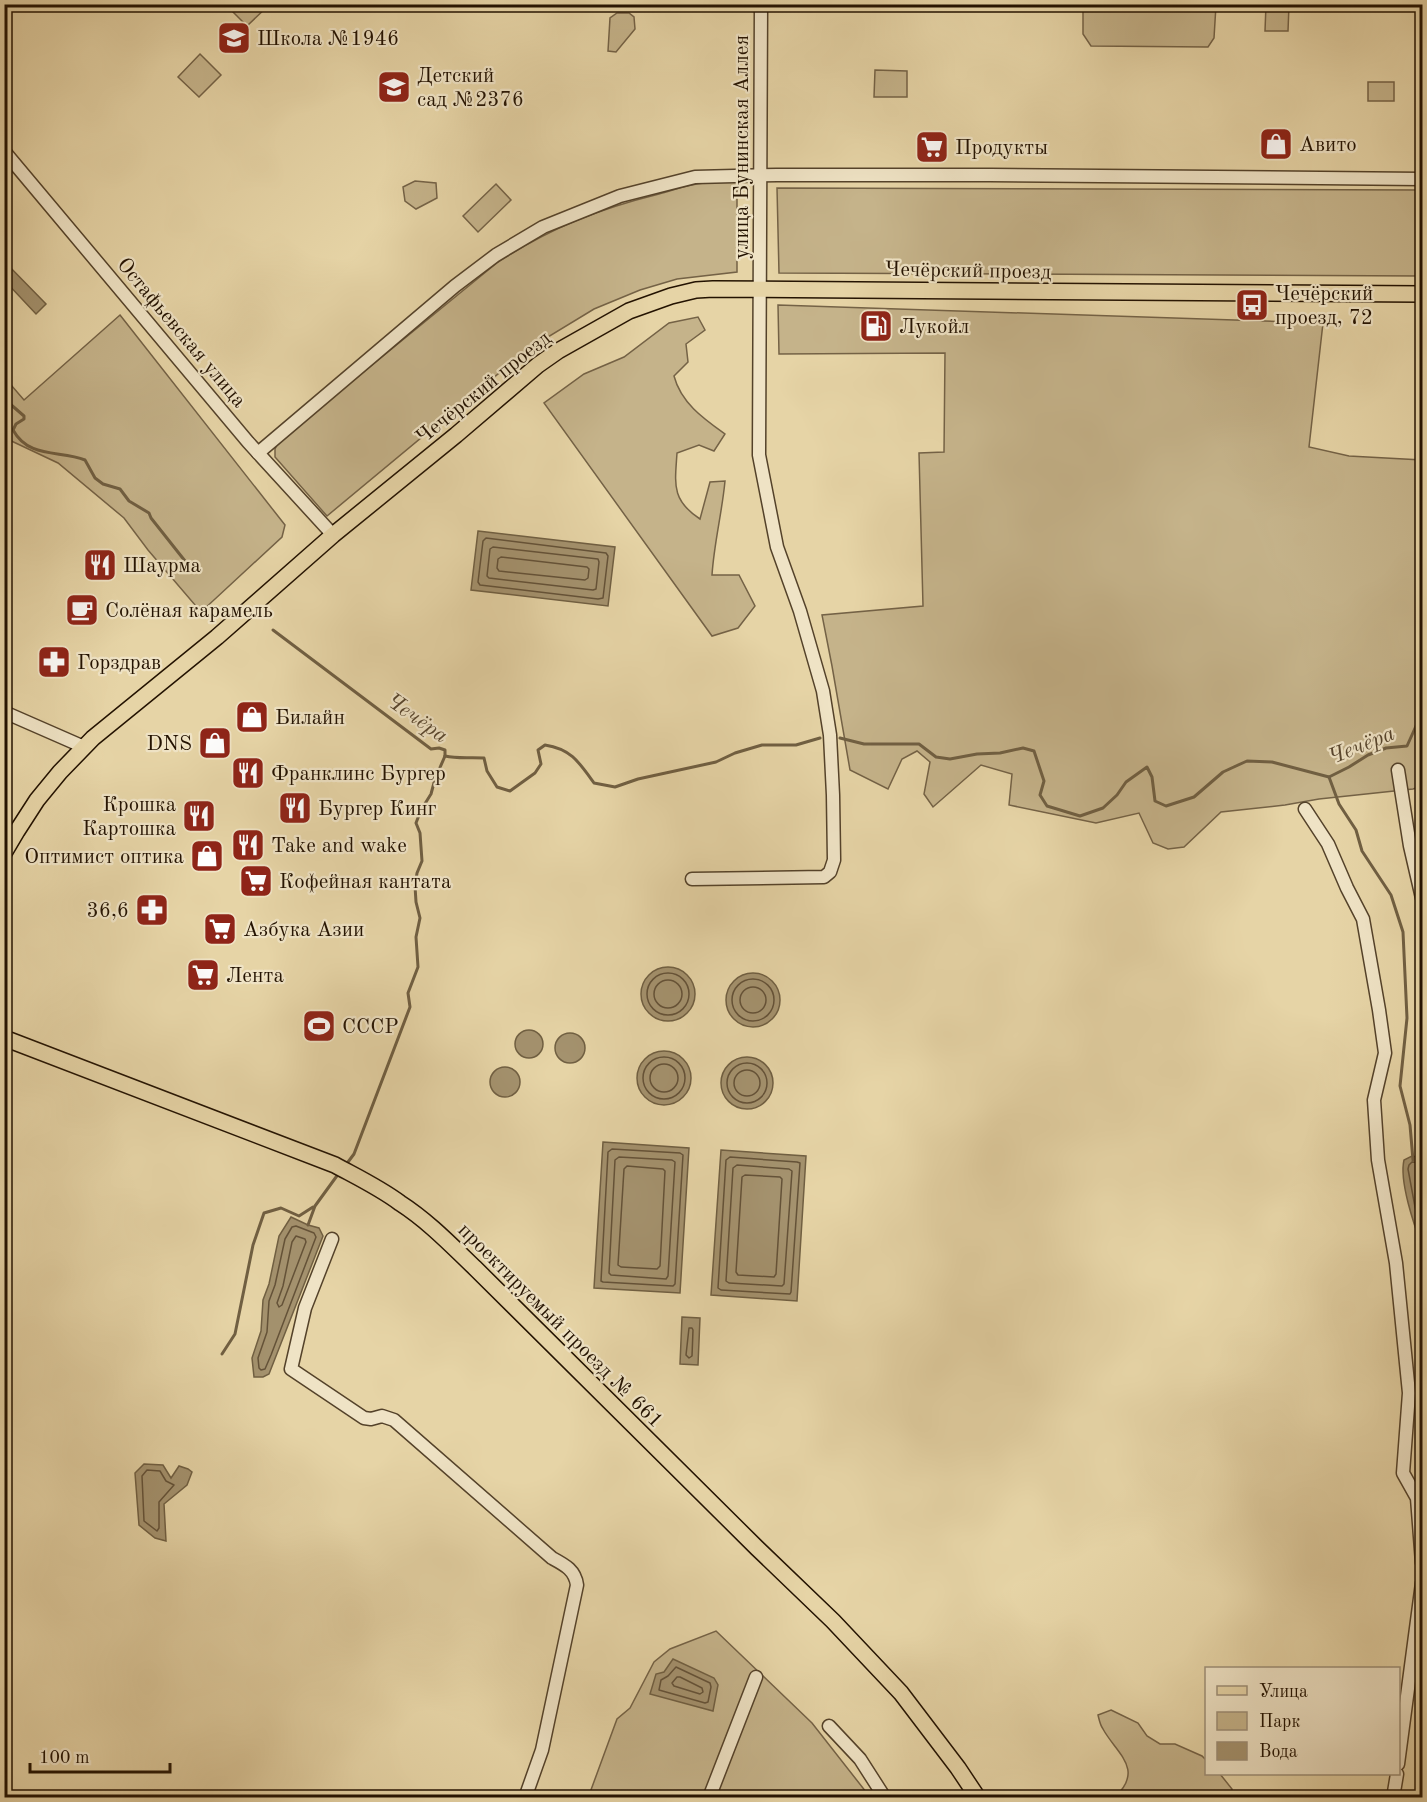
<svg xmlns="http://www.w3.org/2000/svg" width="1427" height="1802" font-family="'Old Standard TT',serif">
<style>
.green{fill:#c5b38a;stroke:#746246;stroke-width:1.5}
.water{fill:#a4926e;stroke:#705f42;stroke-width:1.5}
.lines{fill:none;stroke-linecap:round;stroke-linejoin:round}
.shore{stroke:#645238;stroke-width:1.5}
.stream{stroke:#705f42;stroke-width:3}
.minor-casing{stroke:#54422a;stroke-width:15}
.major-casing{stroke:#231201;stroke-width:18}
.minor{stroke:#efe3c5;stroke-width:12}
.major{stroke:#e6d4a6;stroke-width:15}
.labels{text-anchor:middle;stroke-width:4.5;stroke-linejoin:round;paint-order:stroke}
.poi-label{font-size:21px;fill:#231201;stroke:#efe3c5;text-anchor:start}
.street-label{font-size:21px;fill:#231201;stroke:#efe3c5}
.water-label{font-size:22px;font-style:italic;fill:#57452d;stroke:#efe3c5}
</style>
<rect width="100%" height="100%" fill="#e6d4a6"/>
<filter id="stains"><feTurbulence type="fractalNoise" baseFrequency=".00333" numOctaves="4"/><feColorMatrix values="0 0 0 0 .2 0 0 0 0 .09 0 0 0 0 .02 0 0 0 .5 -.17"/></filter>
<radialGradient id="worn" r=".72"><stop offset=".6" stop-color="#630" stop-opacity="0"/><stop offset="1" stop-color="#630" stop-opacity=".3"/></radialGradient>
<g class="green">
<polygon points="226,5 269,5 247,26"/>
<polygon points="1083,5 1216,5 1214,38 1208,47 1091,46 1083,34"/>
<polygon points="1266,5 1289,5 1288,31 1265,31"/>
<polygon points="617,13 629,13 634,17 635,29 616,52 608,51 610,18"/>
<polygon points="200,54 221,75 199,97 178,77"/>
<polygon points="875,70 907,71 907,97 874,97"/>
<rect x="1368" y="82" width="26" height="19"/>
<polygon points="415,181 436,183 437,198 416,209 405,201 403,187"/>
<path d="M 737,182 L 737,272 L 677,279 L 640,290 L 594,309 L 528,349 L 327,516 L 275,457 L 275,449 L 279,441 L 498,262 C 551,228 598,209 659,194 C 674,190 689,184 704,183 C 715,182 726,182 737,182 Z"/>
<polygon points="496,184 511,200 478,232 463,216"/>
<polygon points="777,188 1422,190 1422,276 779,273"/>
<polygon points="778,305 1323,323 1309,447 1349,456 1422,460 1422,786 1413,789 1319,799 1285,805 1221,812 1184,847 1168,849 1153,843 1139,813 1096,823 1009,805 1012,774 981,765 933,807 924,794 930,762 917,751 902,759 888,789 850,770 832,666 822,615 923,606 919,453 944,452 945,353 779,354"/>
<polygon points="120,315 285,525 282,537 201,612 148,550 124,518 58,463 5,438 5,378 24,400"/>
<path d="M 698,317 L 705,330 L 686,344 L 688,362 L 674,376 C 681,403 704,419 725,434 L 714,451 L 699,445 L 677,453 C 675,484 671,500 700,519 L 710,482 L 725,481 C 722,513 714,543 712,575 L 739,575 L 755,606 L 738,628 L 712,636 L 544,403 L 584,374 L 624,357 L 669,323 Z"/>
<polygon points="716,1631 812,1723 870,1797 588,1798 617,1719 630,1708 654,1662 670,1649"/>
<path d="M 1111,1710 L 1138,1723 L 1147,1736 L 1160,1744 L 1175,1744 L 1202,1756 L 1206,1760 L 1206,1774 L 1220,1774 L 1232,1789 L 1232,1797 L 1115,1797 C 1145,1769 1116,1753 1103,1729 C 1100,1725 1099,1719 1098,1715 Z"/>
</g>
<g class="water">
<polygon points="4,261 46,304 36,314 5,281"/>
<polygon points="478,531 615,547 608,606 471,590"/>
<circle cx="668" cy="994" r="27"/>
<circle cx="753" cy="1000" r="27"/>
<circle cx="529" cy="1044" r="14"/>
<circle cx="570" cy="1048" r="15"/>
<circle cx="664" cy="1078" r="27"/>
<circle cx="747" cy="1083" r="26"/>
<circle cx="505" cy="1082" r="15"/>
<polygon points="603,1142 689,1148 680,1293 594,1288"/>
<polygon points="721,1150 806,1156 797,1301 711,1295"/>
<path d="M 1412,1156 L 1422,1158 L 1422,1246 C 1414,1225 1399,1181 1404,1160 Z"/>
<polygon points="291,1217 308,1225 319,1228 323,1236 269,1374 263,1377 254,1377 252,1358 261,1331 263,1300 269,1284 279,1236"/>
<polygon points="682,1317 700,1318 698,1365 680,1364"/>
<polygon points="144,1464 163,1465 171,1478 179,1466 188,1469 192,1472 187,1485 164,1504 166,1541 155,1538 139,1525 135,1473"/>
<polygon points="673,1659 714,1678 718,1685 713,1711 650,1694 656,1674 664,1672"/>
</g>
<g class="lines">
<g class="shore">
<polygon points="486,538 606,553 608,556 603,598 598,599 480,585 478,582 483,541"/>
<polygon points="493,547 598,559 599,562 596,589 593,590 489,578 487,576 490,549"/>
<polygon points="501,557 587,567 589,569 588,578 585,580 499,571 497,568 498,559"/>
<circle cx="668" cy="994" r="21"/>
<circle cx="753" cy="1000" r="21"/>
<circle cx="668" cy="994" r="14"/>
<circle cx="753" cy="1000" r="13"/>
<circle cx="664" cy="1078" r="21"/>
<circle cx="747" cy="1083" r="20"/>
<circle cx="664" cy="1078" r="14"/>
<circle cx="747" cy="1083" r="13"/>
<polygon points="612,1149 680,1153 683,1155 675,1284 673,1286 603,1282 601,1281 608,1152"/>
<polygon points="619,1157 672,1160 675,1162 668,1276 666,1279 611,1275 609,1273 615,1160"/>
<polygon points="730,1157 797,1162 800,1163 791,1292 790,1294 721,1290 718,1288 726,1160"/>
<polyline points="1422,1163 1412,1162 1409,1165 1408,1169 1415,1207 1422,1228"/>
<polygon points="737,1165 789,1169 792,1171 784,1284 782,1286 729,1283 726,1281 733,1168"/>
<polygon points="627,1166 663,1169 665,1171 660,1266 657,1269 621,1267 618,1265 624,1169"/>
<polygon points="745,1175 780,1177 782,1179 776,1274 774,1277 738,1275 736,1272 742,1177"/>
<polygon points="296,1226 314,1233 316,1237 271,1355 265,1369 261,1370 259,1368 258,1358 267,1332 269,1301 275,1285 285,1239 292,1227"/>
<polygon points="296,1236 305,1239 306,1242 282,1305 279,1307 277,1303 283,1286 292,1242"/>
<polygon points="689,1328 692,1328 693,1330 692,1356 689,1358 686,1355"/>
<polygon points="147,1470 160,1471 166,1481 174,1485 159,1502 159,1528 157,1531 144,1521 142,1476"/>
<polygon points="676,1667 710,1683 711,1687 708,1702 705,1703 659,1690 661,1680 668,1676"/>
<polygon points="677,1677 680,1677 702,1688 703,1692 700,1694 674,1686 672,1683"/>
</g>
<g class="stream">
<path d="M 4,401 L 9,403 L 24,416 L 24,419 L 16,424 L 13,430 C 29,459 60,450 85,460 L 95,478 L 103,484 L 120,489 L 129,501 L 149,513 L 151,518 L 189,566"/>
<polyline points="273,630 431,749 439,748 445,750 445,756"/>
<polyline points="840,738 864,744 919,744 936,757 950,759 977,754 1000,753 1023,748 1034,751 1044,781 1040,795 1047,806 1080,816 1103,808 1117,795 1126,782 1147,767 1152,777 1155,801 1166,806 1194,797 1223,772 1247,761 1272,762 1329,777 1349,767 1368,755 1386,748 1407,746 1416,726 1422,722"/>
<path d="M 445,756 C 458,759 470,757 484,758 L 487,771 L 497,787 L 510,791 L 535,773 L 541,764 L 538,750 L 545,745 C 571,749 579,762 594,783 L 615,787 L 638,779 L 716,762 L 735,753 L 762,745 L 796,745 L 820,738"/>
<polyline points="1329,777 1339,804 1356,830 1362,851 1391,895 1403,932 1407,1018 1400,1086 1410,1125 1413,1160"/>
<polyline points="345,1166 354,1154 410,1007 408,993 418,967 416,937 420,918 416,902 415,886 417,873 422,861 420,833 416,823 421,810 431,794 435,779 445,756"/>
<polyline points="308,1225 315,1206 339,1173"/>
<polyline points="222,1354 235,1334 253,1245 264,1213 281,1208 299,1216 313,1207"/>
</g>
<g class="minor-casing">
<g id="minor">
<polyline points="4,151 248,442 333,535"/>
<polyline points="258,453 455,286 496,255 543,227 620,196 695,177 777,175 990,175 1422,179"/>
<polyline points="4,712 84,747"/>
<polyline points="1398,770 1410,846 1422,898"/>
<polyline points="1305,809 1328,844 1347,888 1363,919 1379,1010 1385,1053 1374,1100 1378,1160 1396,1263 1409,1393 1403,1473 1417,1498 1422,1563"/>
<polyline points="692,879 824,877 830,872 834,860 833,795 830,735 823,691 800,611 777,547 759,455 761,4"/>
<path d="M 332,1239 L 305,1308 L 291,1369 L 364,1418 L 371,1419 L 382,1416 L 394,1420 L 552,1558 C 565,1565 575,1570 577,1585 L 542,1750 L 525,1798"/>
<polyline points="829,1726 860,1759 885,1798"/>
<polyline points="1398,1764 1422,1583"/>
<polyline points="709,1798 756,1677"/>
<polyline points="1393,1798 1397,1774"/>
</g>
</g>
<g class="major-casing">
<g id="major">
<polyline points="4,853 17,831 37,800 60,772 93,738 217,637 333,535 456,435 538,365 558,351 629,311 671,296 696,290 713,289 1422,294"/>
<path d="M 4,1038 L 335,1165 C 357,1177 380,1188 400,1203 C 428,1221 451,1245 475,1268 L 757,1548 L 833,1621 L 901,1693 L 958,1768 L 978,1798"/>
</g>
</g>
<use href="#minor" class="minor"/>
<use href="#major" class="major"/>
</g>
<defs>
<g id="school-square" transform="scale(1.725)"><rect x="-9" y="-9" width="18" height="18" rx="4" fill="#8f2418" stroke="#efe3c5"/><path d="M0-5L7-2L0 1L-7-2ZM-4 1L0 2.5L4 1V4Q0 6-4 4Z" fill="#fff"/></g>
<g id="shop-square" transform="scale(1.725)"><rect x="-9" y="-9" width="18" height="18" rx="4" fill="#8f2418" stroke="#efe3c5"/><path d="M-5-2.5h2.3a2.7 3.5 0 0 1 5.4 0H5L5.5 6h-11ZM-1.5-2.5h3a1.5 2.3 0 0 0-3 0Z" fill="#fff"/></g>
<g id="supermarket-square" transform="scale(1.725)"><rect x="-9" y="-9" width="18" height="18" rx="4" fill="#8f2418" stroke="#efe3c5"/><path d="M-6-5.5h2.5l.6 2H6L4.5 2H-2.5L-4.4-4H-6ZM-1.5 3.2a1.3 1.3 0 1 0 .1 0ZM3 3.2a1.3 1.3 0 1 0 .1 0Z" fill="#fff"/></g>
<g id="bus-square" transform="scale(1.725)"><rect x="-9" y="-9" width="18" height="18" rx="4" fill="#8f2418" stroke="#efe3c5"/><path d="M-5-6H5V4H4V6H2V4H-2V6H-4V4H-5ZM-3.5-4V0h7V-4ZM-3.5 1.2v1.5H-2V1.2ZM2 1.2v1.5H3.5V1.2Z" fill="#fff"/></g>
<g id="fuel-square" transform="scale(1.725)"><rect x="-9" y="-9" width="18" height="18" rx="4" fill="#8f2418" stroke="#efe3c5"/><path d="M-5.5-6h7V0h2V4h1.3V-2.5L3-4.5l.8-.8L6-3V5H2.5V1h-1V6h-7ZM-4.2-4.7v3.2H.2V-4.7Z" fill="#fff"/></g>
<g id="restaurant-square" transform="scale(1.725)"><rect x="-9" y="-9" width="18" height="18" rx="4" fill="#8f2418" stroke="#efe3c5"/><path d="M-5-6h1v4h1v-4h1v4h1v-4h1v5L-1.5 .5V6h-2V.5L-5-1ZM5-6V6H3V1.5H1.5Q1.5-4 5-6Z" fill="#fff"/></g>
<g id="cafe-square" transform="scale(1.725)"><rect x="-9" y="-9" width="18" height="18" rx="4" fill="#8f2418" stroke="#efe3c5"/><path d="M-5.5-4.5H6V0H3Q3 3.5 0 3.5H-2.5Q-5.5 3.5-5.5 0ZM3-3.2v2h1.7v-2ZM-6 4.5H4V6H-6Z" fill="#fff"/></g>
<g id="pharmacy-square" transform="scale(1.725)"><rect x="-9" y="-9" width="18" height="18" rx="4" fill="#8f2418" stroke="#efe3c5"/><path d="M-2-6h4v4h4v4h-4v4h-4v-4h-4v-4h4Z" fill="#fff"/></g>
<g id="stadium-square" transform="scale(1.725)"><rect x="-9" y="-9" width="18" height="18" rx="4" fill="#8f2418" stroke="#efe3c5"/><path d="M0-5a6.5 5 0 1 0 0 10a6.5 5 0 1 0 0-10ZM-3.5-1.8h7v3.6h-7Z" fill="#fff"/></g>
</defs>
<g fill-rule="evenodd">
<use href="#school-square" x="234" y="38"/>
<use href="#school-square" x="394" y="87"/>
<use href="#shop-square" x="1276" y="144"/>
<use href="#supermarket-square" x="932" y="147"/>
<use href="#bus-square" x="1252" y="305"/>
<use href="#fuel-square" x="876" y="326"/>
<use href="#restaurant-square" x="100" y="565"/>
<use href="#cafe-square" x="82" y="610"/>
<use href="#pharmacy-square" x="54" y="662"/>
<use href="#shop-square" x="252" y="717"/>
<use href="#shop-square" x="215" y="743"/>
<use href="#restaurant-square" x="248" y="773"/>
<use href="#restaurant-square" x="295" y="808"/>
<use href="#restaurant-square" x="199" y="816"/>
<use href="#restaurant-square" x="248" y="845"/>
<use href="#shop-square" x="207" y="856"/>
<use href="#supermarket-square" x="256" y="881"/>
<use href="#pharmacy-square" x="152" y="910"/>
<use href="#supermarket-square" x="220" y="929"/>
<use href="#supermarket-square" x="203" y="975"/>
<use href="#stadium-square" x="319" y="1026"/>
</g>
<g class="labels">
<g class="poi-label">
<text x="257" y="45">Школа №1946</text>
<text x="417" y="82">Детский<tspan x="417" dy="24">сад №2376</tspan></text>
<text x="1299" y="151">Авито</text>
<text x="955" y="154">Продукты</text>
<text x="1275" y="300">Чечёрский<tspan x="1275" dy="24">проезд, 72</tspan></text>
<text x="899" y="333">Лукойл</text>
<text x="123" y="572">Шаурма</text>
<text x="105" y="617">Солёная карамель</text>
<text x="77" y="669">Горздрав</text>
<text x="275" y="724">Билайн</text>
<text x="192" y="750" text-anchor="end">DNS</text>
<text x="271" y="780">Франклинс Бургер</text>
<text x="176" y="811" text-anchor="end">Крошка<tspan x="176" dy="24">Картошка</tspan></text>
<text x="318" y="815">Бургер Кинг</text>
<text x="271" y="852">Take and wake</text>
<text x="184" y="863" text-anchor="end">Оптимист оптика</text>
<text x="279" y="888">Кофейная кантата</text>
<text x="129" y="917" text-anchor="end">36,6</text>
<text x="243" y="936">Азбука Азии</text>
<text x="226" y="982">Лента</text>
<text x="342" y="1033">СССР</text>
</g>
<g class="street-label">
<text transform="translate(741 147) rotate(-90)" y="7">улица Бунинская Аллея</text>
<text transform="translate(968 270) rotate(1)" y="7">Чечёрский проезд</text>
<text transform="translate(182 332) rotate(50)" y="7">Остафьевская улица</text>
<text transform="translate(483 387) rotate(-39)" y="7">Чечёрский проезд</text>
<text transform="translate(561 1325) rotate(45)" y="7">проектируемый проезд № 661</text>
</g>
<g class="water-label">
<text transform="translate(418 717) rotate(35)" y="8">Чечёра</text>
<text transform="translate(1361 744) rotate(-22)" y="8">Чечёра</text>
</g>
</g>
<rect width="1427" height="1802" fill="none" stroke="#e6d4a6" stroke-width="24"/>
<rect x="6" y="6" width="1415" height="1790" fill="none" stroke="#231201" stroke-width="3"/>
<rect x="12" y="12" width="1403" height="1778" fill="none" stroke="#231201" stroke-width="1.5"/>
<rect x="1205" y="1667" width="195" height="108" fill="#efe3c5" stroke="#9d8f77" stroke-width="1.5"/>
<rect x="1217" y="1686" width="30" height="9" fill="#e6d4a6" stroke="#9d8f77" stroke-width="1.5"/>
<text x="1259" y="1697" font-size="18" fill="#231201">Улица</text>
<rect x="1217" y="1712" width="30" height="18" fill="#c5b38a" stroke="#9d8f77" stroke-width="1.5"/>
<text x="1259" y="1727" font-size="18" fill="#231201">Парк</text>
<rect x="1217" y="1742" width="30" height="18" fill="#a4926e" stroke="#9d8f77" stroke-width="1.5"/>
<text x="1259" y="1757" font-size="18" fill="#231201">Вода</text>
<path d="M30 1763v9h140v-9" fill="none" stroke="#231201" stroke-width="3"/>
<text x="39" y="1763" font-size="18" fill="#231201" stroke="#efe3c5" stroke-width="4.5" paint-order="stroke">100 m</text>
<rect width="100%" height="100%" filter="url(#stains)"/>
<rect width="100%" height="100%" fill="url(#worn)"/>
</svg>
